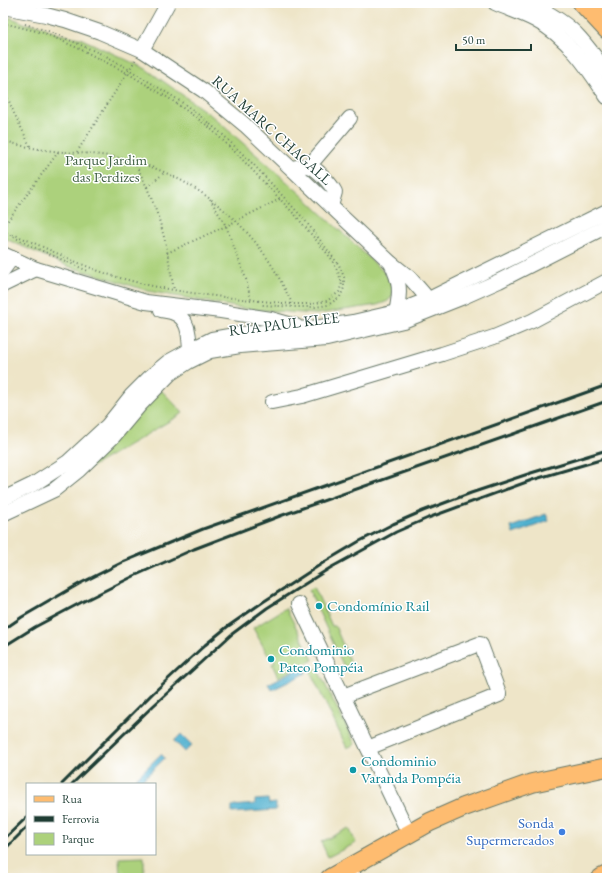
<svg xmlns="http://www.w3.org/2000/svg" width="610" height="881" font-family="'EB Garamond',serif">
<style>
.green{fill:#acd17b;stroke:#668758}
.water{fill:#50b0cf;stroke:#387682}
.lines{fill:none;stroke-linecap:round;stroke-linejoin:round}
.minor-casing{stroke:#677868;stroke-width:16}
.major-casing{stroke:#677868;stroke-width:20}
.path{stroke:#677868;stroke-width:2;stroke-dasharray:1 3;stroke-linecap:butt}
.minor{stroke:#fff;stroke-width:14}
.major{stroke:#febc70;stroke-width:18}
.rail{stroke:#1f3d34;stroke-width:3}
.culture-dot{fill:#0f9aa8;stroke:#fff;stroke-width:1.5}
.shop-dot{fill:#3f7fe0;stroke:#fff;stroke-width:1.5}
.labels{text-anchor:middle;stroke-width:3;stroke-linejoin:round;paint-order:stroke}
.street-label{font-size:15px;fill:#1f3d34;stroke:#fff}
.park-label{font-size:15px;fill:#426246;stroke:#fff}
.culture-label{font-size:15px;fill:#0d838f;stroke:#fff;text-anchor:start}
.shop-label{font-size:15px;fill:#366cbe;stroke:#fff;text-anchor:end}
</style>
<rect width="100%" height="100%" fill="#fff"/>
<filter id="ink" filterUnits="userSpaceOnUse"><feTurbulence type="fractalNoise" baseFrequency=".025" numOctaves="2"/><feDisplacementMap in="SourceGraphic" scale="8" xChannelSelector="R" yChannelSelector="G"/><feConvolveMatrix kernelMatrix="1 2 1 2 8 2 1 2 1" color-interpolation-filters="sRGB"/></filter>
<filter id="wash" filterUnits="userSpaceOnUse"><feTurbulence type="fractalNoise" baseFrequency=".012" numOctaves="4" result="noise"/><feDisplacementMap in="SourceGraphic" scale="16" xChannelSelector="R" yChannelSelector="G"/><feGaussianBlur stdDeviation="0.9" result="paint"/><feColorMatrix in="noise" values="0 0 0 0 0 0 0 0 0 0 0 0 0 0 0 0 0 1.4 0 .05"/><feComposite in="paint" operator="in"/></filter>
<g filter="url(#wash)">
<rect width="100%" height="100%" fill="#eee5c8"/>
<g class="green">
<polygon points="3,17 12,18 26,24 39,25 58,34 80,38 146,69 212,116 302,195 384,272 392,284 393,295 388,301 377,305 317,314 247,309 148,291 111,279 70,267 8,240 3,237"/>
<polygon points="161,390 183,413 81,473"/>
<polygon points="314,587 332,626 335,626 351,664 344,667 309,590"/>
<polygon points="286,608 313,660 278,677 272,664 275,662 271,654 268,655 253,628"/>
<polygon points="317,668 355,744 347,748 310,671"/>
<polygon points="349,828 356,843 328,857 321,842"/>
<polygon points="144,857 144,878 120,878 119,858"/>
</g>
<g class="water">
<polygon points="546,514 549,521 513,534 511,527"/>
<polygon points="303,666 306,673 272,690 268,684"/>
<polygon points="181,734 192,745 185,752 174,741"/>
<polygon points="161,754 165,758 138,784 130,784"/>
<polygon points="268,799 269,804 276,803 276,810 232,813 232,806 255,804 255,800"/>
</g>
</g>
<g filter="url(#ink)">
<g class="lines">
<g class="minor-casing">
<g id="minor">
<path d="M 495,3 C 509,9 523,14 535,20 C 567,36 588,68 607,97"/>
<path d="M 528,3 C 548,12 566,22 580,38 C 590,49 599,62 607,73"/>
<polyline points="3,7 46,15 65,20 100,32 142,50 204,91 245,125 296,173 391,263 410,278 424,294 430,308"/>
<polyline points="142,50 168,3"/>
<polyline points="309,166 350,118"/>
<path d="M 292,168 C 297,167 302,165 308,166 C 316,167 331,184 335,192 L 331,206"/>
<polyline points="3,254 36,269 146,302 221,311 271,319 296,326"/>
<path d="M 391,263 C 400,282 401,291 396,312"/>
<polyline points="3,270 12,258"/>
<polyline points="3,285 36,269"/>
<path d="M 161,310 C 165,311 170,311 174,313 C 189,319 189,335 190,350"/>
<polyline points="272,402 302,396 442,354 494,337 532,321 607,281"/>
<polyline points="3,499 34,484 68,462 107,426 131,396 150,377 168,362 190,350 212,339 240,334 320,327 353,322 396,312 427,300 607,211"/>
<polyline points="3,514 54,490 79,470 113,437 139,406 171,373 188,362 210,351 240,346 327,339 403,321 461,298 499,281 607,226"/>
<polyline points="299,604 409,834"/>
<polyline points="343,696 479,644 480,644 481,645 499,693 499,695 368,748"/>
<polyline points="349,868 355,878"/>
</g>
</g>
<g class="major-casing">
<g id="major">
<polyline points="582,3 607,30"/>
<polyline points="605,3 607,5"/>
<polyline points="330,878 430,822 464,807 532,783 607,767"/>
<polyline points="601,878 607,875"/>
</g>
</g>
<g class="path">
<path d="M 3,23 L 44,33 L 80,49 L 127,73 L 170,99 L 208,126 L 239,156 L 296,216 L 331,258 L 338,272 L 342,283 L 339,292 L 327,301 L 310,304 L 292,304 C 234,298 174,294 117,277 C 80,266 46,247 10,233"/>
<polyline points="25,24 51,32 106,56 130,70 177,99 194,111 222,134 254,165 304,219 339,265 344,277 344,288 340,297 328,305 315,307 294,307 262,305"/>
<polyline points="3,87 14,113 31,148"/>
<path d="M 3,140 C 20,146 36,149 53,151 C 72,153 90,153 108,156 C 172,165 231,205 267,258 C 277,272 284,288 292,303"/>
<polyline points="77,152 136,59"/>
<path d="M 134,162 C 149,188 159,216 166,245 C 169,260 171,275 174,290"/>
<polyline points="147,187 164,173"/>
<polyline points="210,199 226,226 246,279 251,300"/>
<polyline points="3,227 59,151"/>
<polyline points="3,231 29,245 88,271"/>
<polyline points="167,253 226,226 280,199"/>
</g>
<use href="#minor" class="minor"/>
<use href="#major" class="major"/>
<g class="rail">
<polyline points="3,630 22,617 79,584 123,562 203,529 607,385"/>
<polyline points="3,647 35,627 82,602 134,576 194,549 280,516 607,401"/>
<polyline points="62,784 153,693 205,645 227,627 263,602 326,561 358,542 393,524 423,511 471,493 531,473 607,450"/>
<polyline points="72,784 153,706 232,634 267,608 330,568 396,532 428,518 532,480 607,458"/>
<polyline points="3,840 27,817"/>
<polyline points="3,851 27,827"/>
</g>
</g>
</g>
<g class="culture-dot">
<circle cx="319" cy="606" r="4"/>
<circle cx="271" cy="659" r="4"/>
<circle cx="353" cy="770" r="4"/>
</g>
<circle class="shop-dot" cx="562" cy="832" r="4"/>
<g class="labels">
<g class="street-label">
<text transform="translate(272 130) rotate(42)" y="5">RUA MARC CHAGALL</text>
<text transform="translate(284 324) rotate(-7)" y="5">RUA PAUL KLEE</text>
</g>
<g class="park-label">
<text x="106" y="165">Parque Jardim<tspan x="106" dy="17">das Perdizes</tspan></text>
</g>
<g class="culture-label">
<text x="327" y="611">Condomínio Rail</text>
<text x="279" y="655">Condominio<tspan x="279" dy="17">Pateo Pompéia</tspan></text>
<text x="361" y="766">Condominio<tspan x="361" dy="17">Varanda Pompéia</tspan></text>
</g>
<g class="shop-label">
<text x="554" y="828">Sonda<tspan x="554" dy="17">Supermercados</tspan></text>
</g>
</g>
<rect width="610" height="881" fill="none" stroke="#fff" stroke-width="16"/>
<rect x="26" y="783" width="130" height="72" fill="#ffffff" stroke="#a5b1ae"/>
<rect x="34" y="796" width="20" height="6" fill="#febc70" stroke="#a5b1ae"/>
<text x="62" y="803" font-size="12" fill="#1f3d34">Rua</text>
<rect x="34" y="816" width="20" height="6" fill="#1f3d34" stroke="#a5b1ae"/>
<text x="62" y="823" font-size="12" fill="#1f3d34">Ferrovia</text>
<rect x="34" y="833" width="20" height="12" fill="#acd17b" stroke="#a5b1ae"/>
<text x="62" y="843" font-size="12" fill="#1f3d34">Parque</text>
<path d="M456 44v6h75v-6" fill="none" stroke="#1f3d34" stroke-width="2"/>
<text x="462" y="44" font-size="12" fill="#1f3d34" stroke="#ffffff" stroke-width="3" paint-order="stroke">50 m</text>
</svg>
